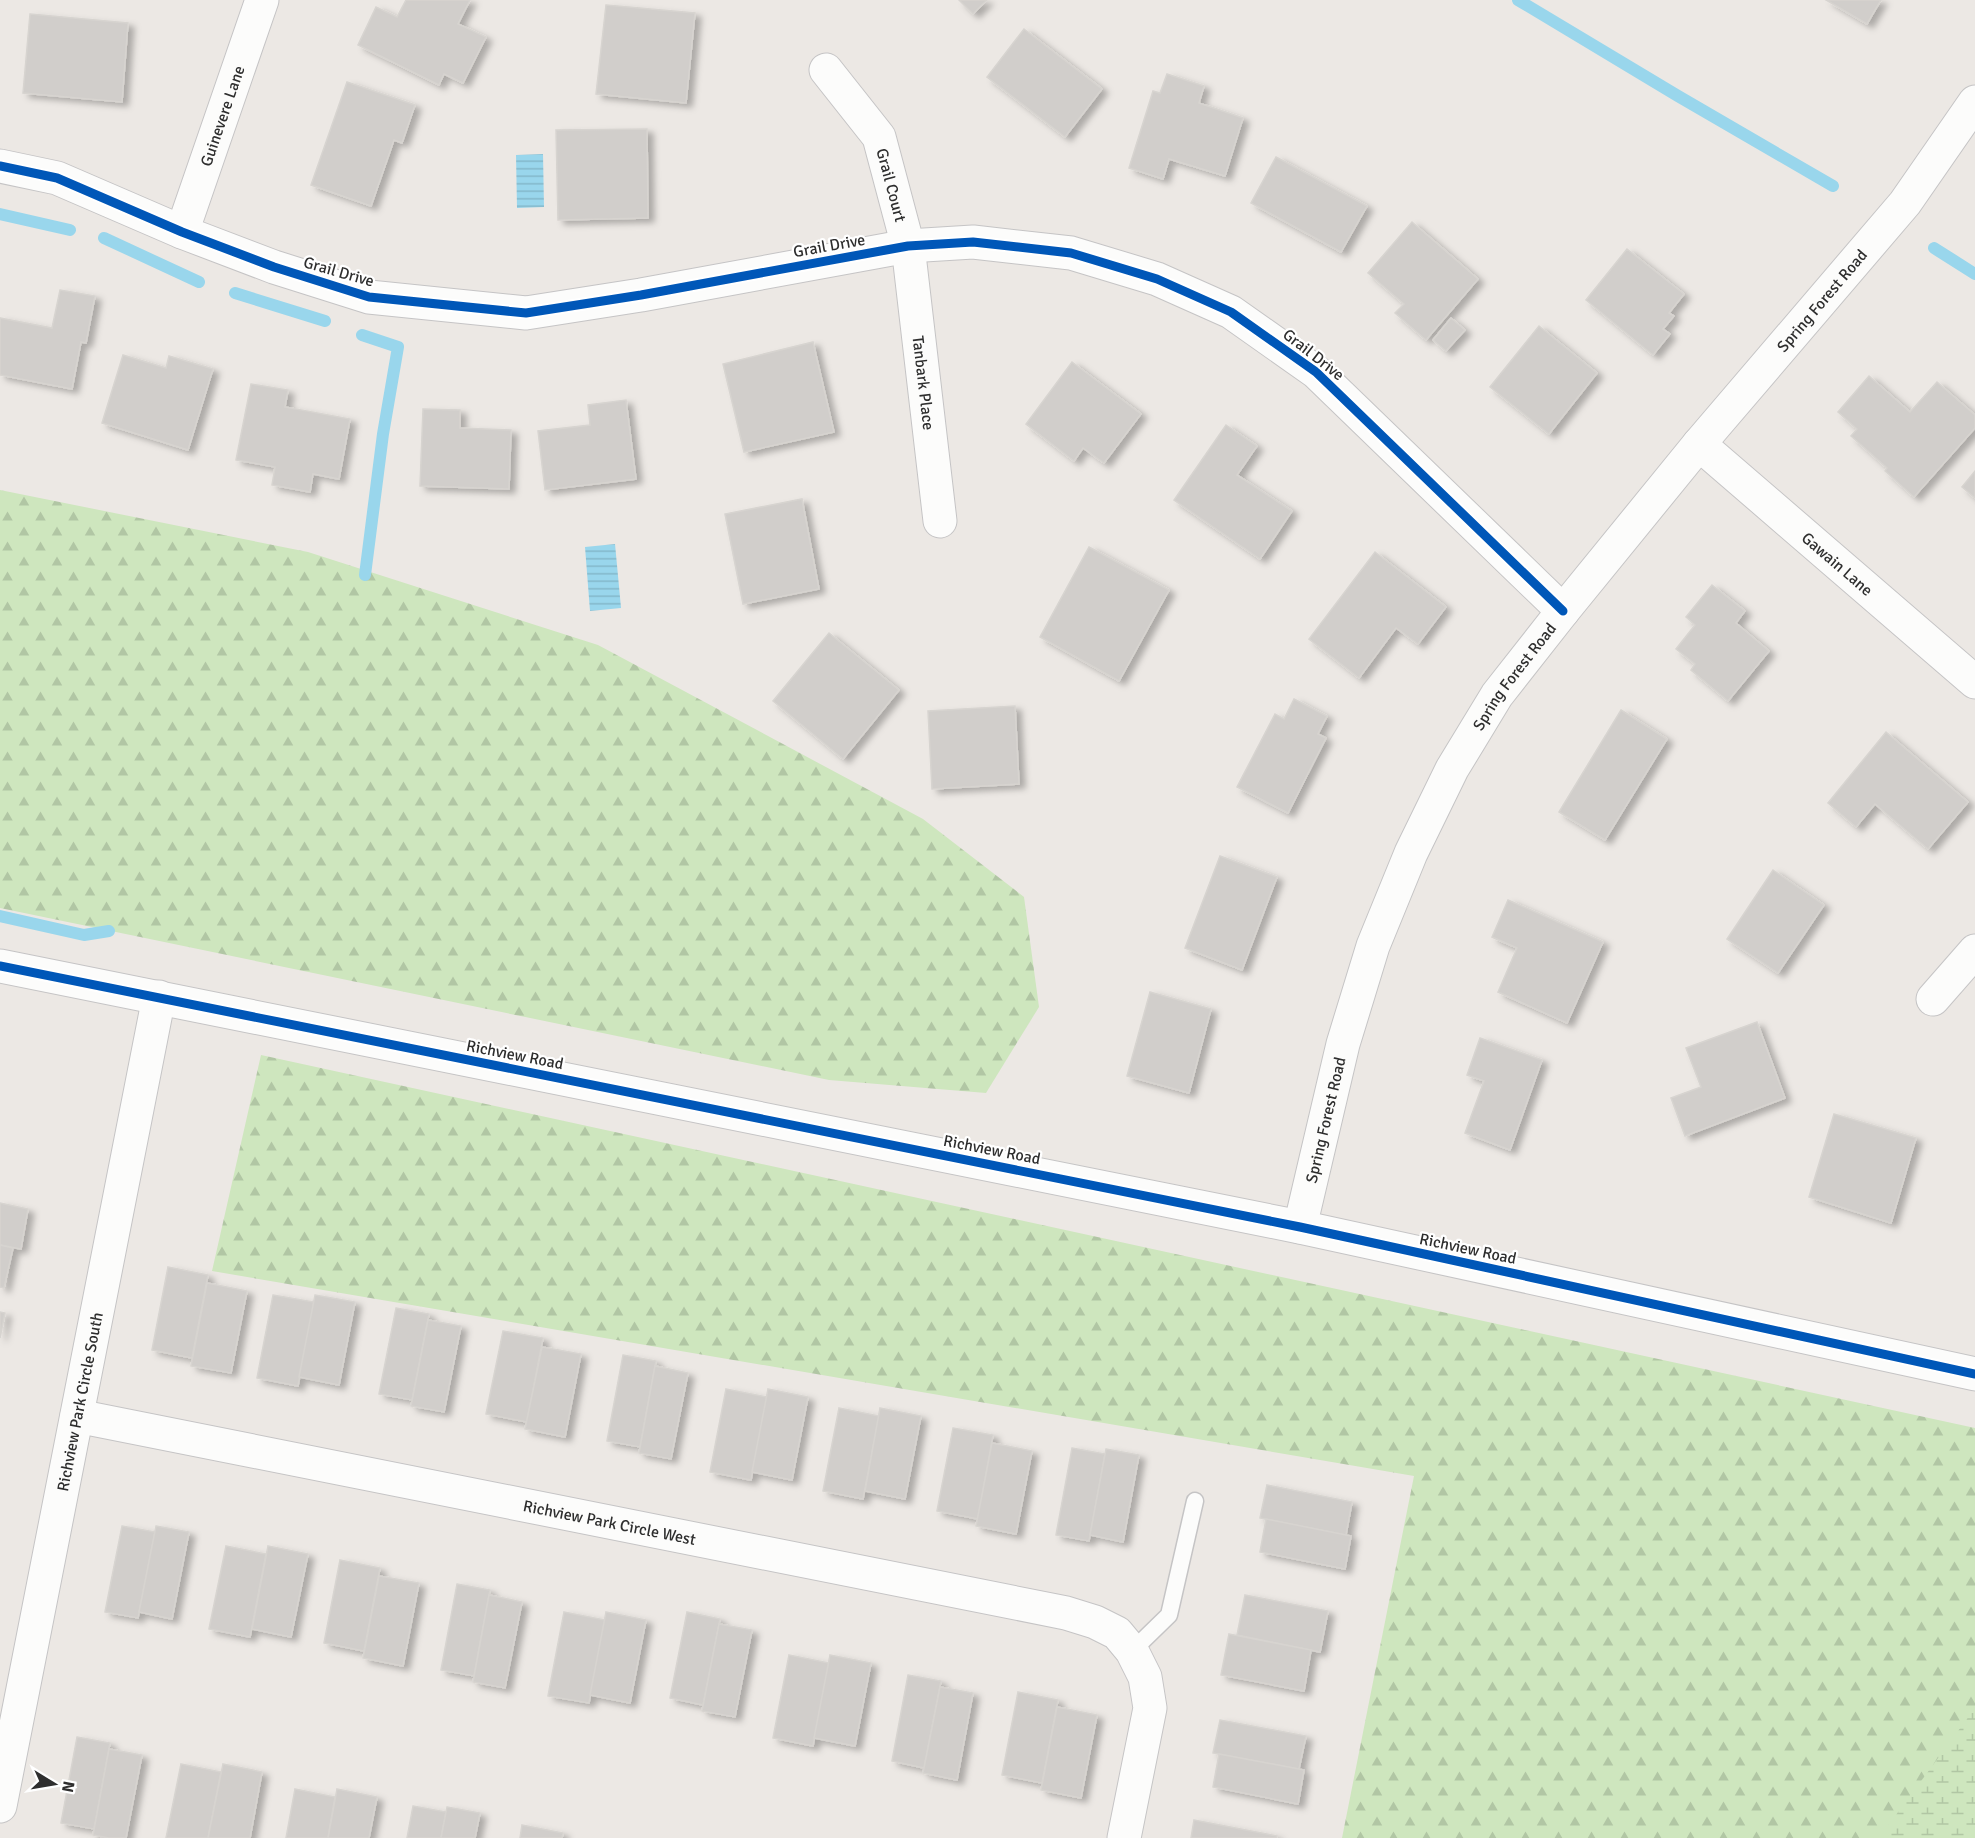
<svg xmlns="http://www.w3.org/2000/svg" width="1975" height="1838" font-family="Signika,sans-serif">
<style>
.forest{fill:url(#forest-firs)}
.wetland{fill:url(#wetland-marsh)}
.water{fill:url(#water-rules)}
.lines{fill:none;stroke-linecap:round;stroke-linejoin:round}
.stream{stroke:#99d6ec;stroke-width:12}
.building{fill:#d1cecb;stroke:#d7d4d0;stroke-width:1.5;filter:url(#shadow)}
.service-casing{stroke:#c5c4c5;stroke-width:19}
.minor-casing{stroke:#c5c4c5;stroke-width:35}
.tertiary-casing{stroke:#c5c4c5;stroke-width:35}
.service{stroke:#fcfcfb;stroke-width:16}
.minor{stroke:#fcfcfb;stroke-width:33}
.tertiary{stroke:#fcfcfb;stroke-width:33}
.cycleway-casing{stroke:#fff;stroke-width:13}
.cycleway{stroke:#0057b8;stroke-width:9}
.labels{text-anchor:middle;stroke-width:4.5;stroke-linejoin:round;paint-order:stroke}
.street-label{font-size:16px;fill:#2e2e2e;stroke:#fff}
</style>
<defs>
<pattern id="forest-firs" width="22" height="20" patternUnits="userSpaceOnUse" patternTransform="scale(1.5)"><rect width="22" height="20" fill="#cee6be"/><path d="M5 1l3.5 6h-7zM16 11l3.5 6h-7z" fill="#b1c6a4"/></pattern>
<pattern id="wetland-marsh" width="20" height="14" patternUnits="userSpaceOnUse" patternTransform="scale(1.5)"><rect width="20" height="14" fill="#cee6be"/><path d="M1 5h8M5 5V1M11 12h8M15 12V8" fill="none" stroke="#b1c6a4"/></pattern>
<pattern id="water-rules" width="6" height="5" patternUnits="userSpaceOnUse" patternTransform="scale(1.5)"><rect width="6" height="5" fill="#99d6ec"/><path d="M0 2.5h6" fill="none" stroke="#84b8cb"/></pattern>
<filter id="shadow"><feDropShadow dx="6" dy="4" stdDeviation="3" flood-color="#0004"/></filter>
</defs>
<rect width="100%" height="100%" fill="#ece8e4"/>
<g class="forest">
<polygon points="0,490 308,552 598,645 923,819 1024,897 1039,1007 986,1093 829,1080 0,908"/>
<polygon points="261,1055 1975,1428 1975,1838 1342,1838 1414,1476 212,1271"/>
</g>
<polygon class="wetland" points="1975,1708 1975,1838 1879,1838"/>
<g class="water">
<polygon points="543,154 544,207 517,208 516,155"/>
<polygon points="615,544 621,608 590,611 585,547"/>
</g>
<g class="lines">
<g class="stream">
<polyline points="1518,0 1678,96 1833,186"/>
<polyline points="0,214 70,230"/>
<polyline points="104,238 199,282"/>
<polyline points="1934,248 1975,274"/>
<polyline points="235,293 325,321"/>
<polyline points="362,335 398,347 383,434 365,575"/>
<polyline points="0,916 84,935 109,931"/>
</g>
</g>
<g class="building">
<polygon points="406,0 470,0 458,24 486,37 463,83 444,74 439,85 358,45 376,7 397,17"/>
<polygon points="959,0 987,0 973,14"/>
<polygon points="1826,0 1881,0 1867,24"/>
<polygon points="606,5 695,13 686,103 596,94"/>
<polygon points="30,14 128,23 122,102 23,93"/>
<polygon points="1024,29 1102,89 1065,137 987,77"/>
<polygon points="1167,74 1204,86 1199,103 1243,118 1225,176 1169,159 1163,179 1129,168 1153,91 1160,93"/>
<polygon points="347,82 415,105 402,143 394,140 371,206 311,185"/>
<polygon points="647,129 648,218 558,220 556,130"/>
<polygon points="1276,157 1367,206 1341,252 1251,203"/>
<polygon points="1412,222 1478,279 1426,340 1395,313 1404,304 1368,273"/>
<polygon points="1627,249 1684,294 1669,313 1674,316 1663,329 1670,334 1653,355 1586,300"/>
<polygon points="60,290 95,296 86,343 81,342 72,389 0,375 0,318 52,328"/>
<polygon points="1451,318 1465,330 1446,351 1433,340"/>
<polygon points="1539,326 1597,373 1549,434 1490,387"/>
<polygon points="813,342 834,432 744,452 723,364"/>
<polygon points="123,355 166,368 169,356 213,369 188,450 102,423"/>
<polygon points="1072,362 1141,414 1104,463 1083,448 1074,461 1026,424"/>
<polygon points="1869,376 1910,412 1937,382 1975,415 1975,428 1914,497 1885,471 1887,468 1851,436 1857,429 1838,412"/>
<polygon points="251,384 288,390 285,407 350,419 339,479 313,474 310,492 272,485 275,467 236,460"/>
<polygon points="626,400 636,479 545,490 538,431 590,425 588,405"/>
<polygon points="423,409 460,410 460,428 511,430 509,489 420,486"/>
<polygon points="1226,425 1257,446 1237,475 1292,511 1260,559 1174,500"/>
<polygon points="1975,471 1975,498 1962,487"/>
<polygon points="802,499 819,589 743,604 725,514"/>
<polygon points="1089,547 1169,590 1119,681 1040,637"/>
<polygon points="1375,552 1446,607 1418,644 1396,628 1359,678 1309,639"/>
<polygon points="1712,585 1745,611 1736,623 1769,651 1728,701 1691,670 1695,664 1676,649 1695,625 1686,617"/>
<polygon points="829,633 899,690 843,759 773,701"/>
<polygon points="1294,699 1327,716 1318,734 1326,738 1288,813 1237,787 1275,714 1284,719"/>
<polygon points="1015,706 1019,784 932,789 928,711"/>
<polygon points="1621,710 1667,739 1605,840 1559,812"/>
<polygon points="1886,732 1968,802 1928,849 1875,804 1856,827 1828,803"/>
<polygon points="1220,856 1277,877 1242,970 1185,948"/>
<polygon points="1773,870 1824,905 1778,973 1727,939"/>
<polygon points="1508,900 1603,942 1567,1023 1498,992 1517,948 1492,937"/>
<polygon points="1150,992 1211,1009 1189,1093 1127,1076"/>
<polygon points="1757,1022 1785,1098 1685,1136 1671,1098 1701,1087 1686,1048"/>
<polygon points="1480,1038 1542,1060 1510,1150 1465,1133 1484,1081 1467,1075"/>
<polygon points="1834,1114 1916,1138 1891,1223 1809,1197"/>
<polygon points="0,1203 28,1209 21,1249 0,1245"/>
<polygon points="0,1245 13,1248 4,1288 0,1287"/>
<polygon points="168,1267 208,1275 192,1358 152,1350"/>
<polygon points="207,1283 247,1291 231,1373 191,1366"/>
<polygon points="273,1295 314,1302 298,1386 257,1378"/>
<polygon points="315,1295 355,1302 339,1385 299,1377"/>
<polygon points="396,1308 429,1314 412,1400 379,1394"/>
<polygon points="0,1312 5,1313 0,1338"/>
<polygon points="428,1320 461,1326 444,1412 411,1406"/>
<polygon points="503,1331 543,1338 527,1422 486,1414"/>
<polygon points="542,1347 581,1354 565,1437 525,1429"/>
<polygon points="623,1355 656,1361 640,1447 607,1441"/>
<polygon points="655,1366 688,1373 671,1459 639,1453"/>
<polygon points="726,1389 767,1397 751,1480 710,1472"/>
<polygon points="768,1389 808,1397 792,1480 752,1472"/>
<polygon points="839,1408 879,1416 863,1499 823,1491"/>
<polygon points="880,1408 921,1416 905,1499 865,1491"/>
<polygon points="953,1428 993,1435 978,1519 937,1511"/>
<polygon points="992,1443 1032,1451 1016,1534 976,1526"/>
<polygon points="1072,1448 1105,1454 1089,1541 1056,1535"/>
<polygon points="1106,1449 1139,1455 1123,1542 1090,1535"/>
<polygon points="1267,1485 1352,1502 1346,1535 1260,1518"/>
<polygon points="1266,1519 1351,1536 1345,1569 1260,1552"/>
<polygon points="122,1526 155,1532 138,1618 105,1612"/>
<polygon points="156,1526 189,1532 172,1619 139,1612"/>
<polygon points="226,1546 266,1554 250,1637 209,1629"/>
<polygon points="268,1546 308,1554 291,1637 252,1629"/>
<polygon points="340,1560 380,1568 364,1651 324,1643"/>
<polygon points="379,1576 419,1583 403,1666 363,1658"/>
<polygon points="457,1584 490,1590 474,1676 441,1670"/>
<polygon points="489,1595 522,1602 505,1688 473,1682"/>
<polygon points="1245,1595 1328,1611 1320,1652 1237,1635"/>
<polygon points="564,1612 605,1620 589,1703 548,1696"/>
<polygon points="606,1612 646,1620 630,1703 590,1695"/>
<polygon points="687,1612 720,1619 703,1705 670,1698"/>
<polygon points="719,1624 752,1630 735,1717 702,1711"/>
<polygon points="1229,1634 1311,1650 1304,1691 1221,1675"/>
<polygon points="789,1655 829,1663 813,1746 773,1738"/>
<polygon points="830,1655 871,1663 855,1746 814,1738"/>
<polygon points="908,1675 941,1681 924,1768 892,1761"/>
<polygon points="940,1687 973,1693 957,1780 923,1773"/>
<polygon points="1018,1692 1058,1700 1042,1783 1002,1775"/>
<polygon points="1057,1707 1097,1715 1081,1798 1041,1790"/>
<polygon points="1220,1720 1306,1736 1299,1769 1213,1753"/>
<polygon points="77,1737 110,1743 94,1829 61,1823"/>
<polygon points="109,1749 142,1755 126,1838 109,1838 93,1835"/>
<polygon points="1219,1754 1304,1770 1298,1804 1213,1787"/>
<polygon points="181,1764 221,1772 208,1838 166,1838"/>
<polygon points="223,1764 262,1772 250,1838 208,1838"/>
<polygon points="295,1789 335,1797 328,1838 286,1838"/>
<polygon points="337,1789 377,1797 369,1838 328,1838"/>
<polygon points="413,1806 446,1812 441,1838 407,1838"/>
<polygon points="447,1807 480,1813 475,1838 441,1838"/>
<polygon points="1194,1820 1277,1836 1276,1838 1191,1838"/>
<polygon points="522,1825 563,1833 562,1838 520,1838"/>
</g>
<g class="lines">
<g class="service-casing">
<polyline id="service" points="1132,1651 1169,1615 1195,1501"/>
</g>
<g class="minor-casing">
<g id="minor">
<path id="s1" d="M 826,70 L 879,137 L 908,246 L 940,521"/>
<polyline points="0,166 57,178 182,232 274,267 369,297 526,313 641,295 908,246 973,242 1071,253 1157,279 1231,312 1316,372 1563,611"/>
<path id="s2" d="M 182,232 L 262,0"/>
<path id="s3" d="M 1699,444 L 1975,682"/>
<polyline points="1933,999 1975,951"/>
<path id="s4" d="M 1300,1227 L 1343,1044 L 1373,946 L 1411,853 L 1452,769 L 1497,695 L 1563,611 L 1699,444 L 1905,203 L 1975,102"/>
<path id="s5" d="M 77,1416 L 1066,1613 L 1095,1622 L 1117,1633 L 1132,1651 L 1145,1677 L 1150,1708 L 1124,1838"/>
<path id="s6" d="M 0,1806 L 159,997"/>
</g>
</g>
<g class="tertiary-casing">
<polyline id="tertiary" points="0,966 1300,1227 1975,1374"/>
</g>
<use href="#service" class="service"/>
<use href="#minor" class="minor"/>
<use href="#tertiary" class="tertiary"/>
<g class="cycleway-casing">
<g id="cycleway">
<polyline points="0,166 57,178 182,232 274,267 369,297 526,313 641,295 908,246 973,242 1071,253 1157,279 1231,312 1316,372 1563,611"/>
<polyline points="0,966 1300,1227 1975,1374"/>
</g>
</g>
<use href="#cycleway" class="cycleway"/>
</g>
<g class="labels">
<g class="street-label">
<text dy="6" stroke="none"><textPath href="#s2" startOffset="123">Guinevere Lane</textPath></text>
<text dy="6" stroke="none"><textPath href="#s1" startOffset="135">Grail Court</textPath></text>
<text transform="translate(829 245) rotate(-10)" y="6">Grail Drive</text>
<text transform="translate(339 271) rotate(16)" y="6">Grail Drive</text>
<text dy="6" stroke="none"><textPath href="#s4" startOffset="1082">Spring Forest Road</textPath></text>
<text transform="translate(1314 354) rotate(38)" y="6">Grail Drive</text>
<text dy="6" stroke="none"><textPath href="#s1" startOffset="336">Tanbark Place</textPath></text>
<text dy="6" stroke="none"><textPath href="#s3" startOffset="183">Gawain Lane</textPath></text>
<text dy="6" stroke="none"><textPath href="#s4" startOffset="596">Spring Forest Road</textPath></text>
<text transform="translate(515 1054) rotate(11)" y="6">Richview Road</text>
<text dy="6" stroke="none"><textPath href="#s4" startOffset="110">Spring Forest Road</textPath></text>
<text transform="translate(992 1149) rotate(11)" y="6">Richview Road</text>
<text transform="translate(1468 1248) rotate(12)" y="6">Richview Road</text>
<text dy="6" stroke="none"><textPath href="#s6" startOffset="412">Richview Park Circle South</textPath></text>
<text dy="6" stroke="none"><textPath href="#s5" startOffset="543">Richview Park Circle West</textPath></text>
</g>
</g>
<g transform="translate(54 1784) rotate(101)" stroke="#ffffff" stroke-width="4.5" paint-order="stroke">
<path d="M0-4.5L10 22L0 15L-10 22Z" fill="#2e2e2e"/>
<text y="-9" font-size="16" font-weight="bold" text-anchor="middle" fill="#2e2e2e">N</text>
</g>
</svg>
